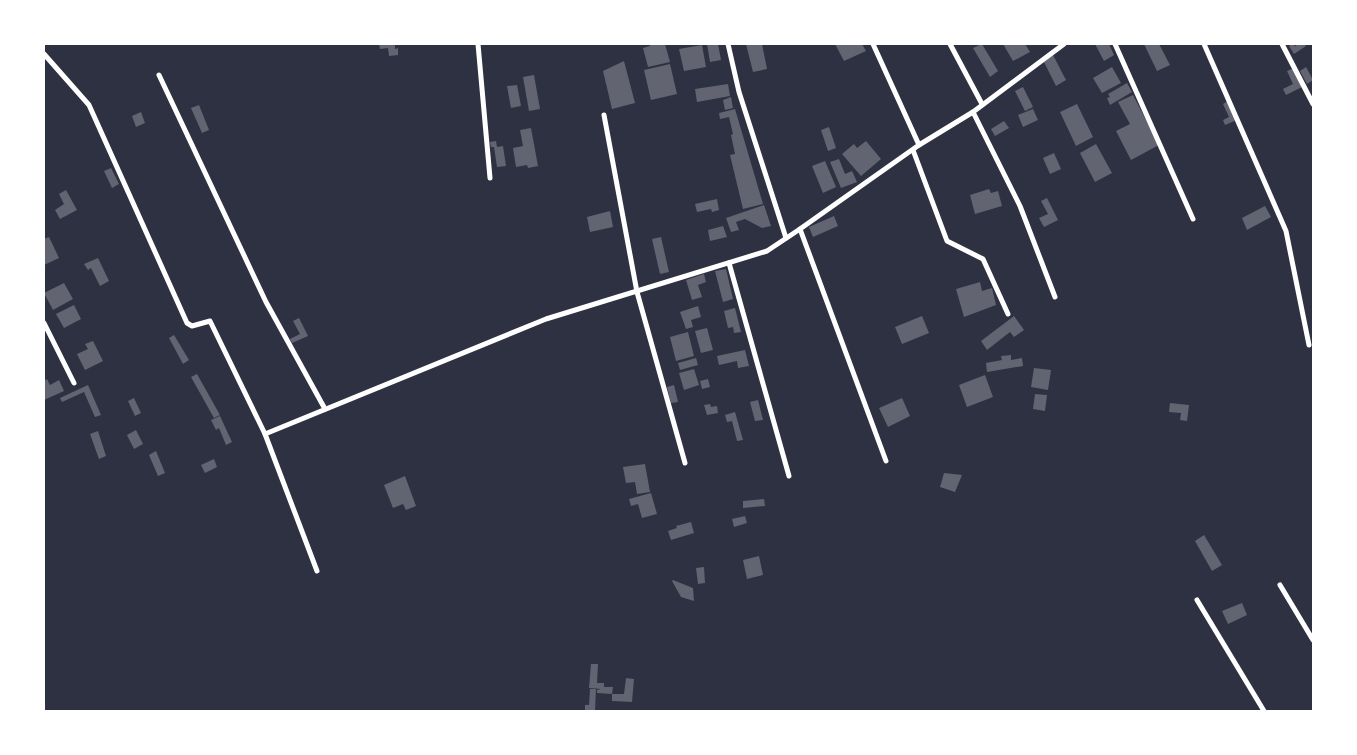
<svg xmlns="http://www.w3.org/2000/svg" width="1357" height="755" font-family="'Archivo Narrow',sans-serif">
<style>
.building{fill:#626471}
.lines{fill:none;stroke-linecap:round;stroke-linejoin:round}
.minor{stroke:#fff;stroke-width:5}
</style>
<rect width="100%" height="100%" fill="#2d3142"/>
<g class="building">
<polygon points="379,44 395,44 395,49 398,48 398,55 389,56 388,48 380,49"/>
<polygon points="650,44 665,44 670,62 648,67 643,48 650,46"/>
<polygon points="707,44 718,44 721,60 710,62"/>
<polygon points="746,44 762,44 767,69 753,72"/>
<polygon points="835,44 862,44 866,51 844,61"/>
<polygon points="982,44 998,71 990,77 973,48"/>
<polygon points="1003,44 1025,44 1030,52 1013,61"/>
<polygon points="1095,44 1109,44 1114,55 1104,61"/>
<polygon points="1144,44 1159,44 1170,65 1157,71"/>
<polygon points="1292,44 1295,46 1298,44 1304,44 1306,46 1294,54 1289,46"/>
<polygon points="702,45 706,67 684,71 679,49"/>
<polygon points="1053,55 1066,80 1056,86 1044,62"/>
<polygon points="624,61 635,103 612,109 603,71"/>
<polygon points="670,64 677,94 651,100 644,70"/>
<polygon points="1112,67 1121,83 1102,93 1093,78"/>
<polygon points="1306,67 1313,80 1307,84 1300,71"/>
<polygon points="1294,68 1302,87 1286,95 1283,89 1293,84 1287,71"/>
<polygon points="534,75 540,109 529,111 523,77"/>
<polygon points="1127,83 1132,92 1110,105 1107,98 1110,97 1108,94"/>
<polygon points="728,84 730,96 697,102 695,89"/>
<polygon points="517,85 521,106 511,108 507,86"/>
<polygon points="1023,87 1033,107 1025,111 1015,91"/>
<polygon points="1133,95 1159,145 1131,160 1116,131 1130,124 1118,102"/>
<polygon points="731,97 733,108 725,110 723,100"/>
<polygon points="1228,101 1237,120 1225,125 1223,120 1229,117 1223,104"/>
<polygon points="1077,104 1093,137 1076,146 1060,112"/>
<polygon points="199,105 209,130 202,133 191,108"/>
<polygon points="735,109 763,204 743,209 730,155 735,154 731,135 733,134 729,117 720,119 719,113"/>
<polygon points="1033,109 1038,120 1023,127 1018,115"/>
<polygon points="141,112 145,123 136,127 132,116"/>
<polygon points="1004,121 1009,128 995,136 991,129"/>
<polygon points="829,127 836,148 828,151 821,130"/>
<polygon points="531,128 538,166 528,168 527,165 516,167 513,148 523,146 520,130"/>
<polygon points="496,141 497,147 503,146 506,166 497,167 494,147 491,147 490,142"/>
<polygon points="866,141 881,159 861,176 842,154 854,144 857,148"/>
<polygon points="1096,144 1112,173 1095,182 1080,153"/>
<polygon points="1054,153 1061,169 1050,174 1043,158"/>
<polygon points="839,159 845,174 852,171 857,182 841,188 830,162"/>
<polygon points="825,161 836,187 823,193 812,166"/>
<polygon points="111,168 119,184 112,188 104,171"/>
<polygon points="989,189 991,193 998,191 1002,206 975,214 970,195"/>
<polygon points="66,190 77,210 60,219 55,210 64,204 59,194"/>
<polygon points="1047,198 1058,220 1044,227 1039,218 1048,214 1041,201"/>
<polygon points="717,199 719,210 712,212 711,209 697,212 695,204"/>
<polygon points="764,205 771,226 762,228 745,219 736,222 739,230 731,232 726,218"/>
<polygon points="1265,206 1271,217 1247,230 1242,218"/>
<polygon points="610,211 613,227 590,232 587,217"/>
<polygon points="834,216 838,226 813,237 809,227"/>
<polygon points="723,226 727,237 710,241 708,230"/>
<polygon points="49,237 59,258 44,265 44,239"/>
<polygon points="661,237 669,272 660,274 652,239"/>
<polygon points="98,258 109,281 100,286 91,268 88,270 84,264"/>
<polygon points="726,269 733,299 723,302 715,271"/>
<polygon points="704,274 706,282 698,285 702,297 692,300 686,280"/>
<polygon points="980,282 982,291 992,288 996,305 964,317 956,289"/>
<polygon points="64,283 73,299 53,310 44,293"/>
<polygon points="74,305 81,319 64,328 56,314"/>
<polygon points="698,306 701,317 691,320 693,327 686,329 680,312"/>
<polygon points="735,308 741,332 734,333 733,327 728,328 724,311"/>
<polygon points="922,316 929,333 902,344 895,327"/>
<polygon points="1014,316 1024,330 1014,337 1010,332 987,350 981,341"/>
<polygon points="299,318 308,336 292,343 290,339 300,334 293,321"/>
<polygon points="707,328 713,350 701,353 695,331"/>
<polygon points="688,332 694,356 676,361 670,337"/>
<polygon points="174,335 189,360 183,364 169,338"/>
<polygon points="93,341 103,361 85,370 77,354 88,349 85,344"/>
<polygon points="745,350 749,366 738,368 737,361 719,365 717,356"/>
<polygon points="1011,355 1011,360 1022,358 1023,366 987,372 986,363 1002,360 1001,356"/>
<polygon points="696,358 698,365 680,370 678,363"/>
<polygon points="1034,368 1051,370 1048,390 1031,387"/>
<polygon points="694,369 699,385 684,390 679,373"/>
<polygon points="197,374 220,415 214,418 191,377"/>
<polygon points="985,375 993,397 967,407 959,385"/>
<polygon points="47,379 50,385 59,380 64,391 44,400 44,381"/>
<polygon points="708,379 710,387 702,389 700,381"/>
<polygon points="88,385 101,415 95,417 84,392 62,402 60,398"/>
<polygon points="674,385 678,402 671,403 667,387"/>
<polygon points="1035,394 1047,395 1045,411 1033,409"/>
<polygon points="134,398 141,413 135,416 128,401"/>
<polygon points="902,398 910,416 888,427 879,408"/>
<polygon points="758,400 763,420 755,421 750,402"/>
<polygon points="1170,403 1189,405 1187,421 1180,420 1181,413 1169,412"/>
<polygon points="710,404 711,407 717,406 718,413 707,415 704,405"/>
<polygon points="735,412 743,440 737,441 732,421 727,422 725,415"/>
<polygon points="220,416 232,442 226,445 219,428 216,430 211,420"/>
<polygon points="136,430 143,444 134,449 127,435"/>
<polygon points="98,431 106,456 99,459 90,434"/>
<polygon points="156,451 165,473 158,476 149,455"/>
<polygon points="214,459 217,467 205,473 201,465"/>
<polygon points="645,464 650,492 637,494 635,482 626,483 623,467"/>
<polygon points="944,473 962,475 955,492 940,487"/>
<polygon points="405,476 416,506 406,510 403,504 393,508 384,485"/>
<polygon points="651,493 657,514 642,518 638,504 631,506 629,499"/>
<polygon points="764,499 765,506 743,508 743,501"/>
<polygon points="745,516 747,523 734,527 732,519"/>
<polygon points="691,522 694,533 671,540 668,531 677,528 676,526"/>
<polygon points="1204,535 1222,565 1212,571 1195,541"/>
<polygon points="759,556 763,575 747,579 743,560"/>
<polygon points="704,567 705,583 698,584 696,568"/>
<polygon points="673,580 693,588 694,601 681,597 672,581"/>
<polygon points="1242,603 1247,615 1228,624 1222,611"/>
<polygon points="591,664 598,664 597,683 604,683 604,687 613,687 612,694 597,693 597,690 601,689 589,688"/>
<polygon points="626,678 634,679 632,702 612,701 612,694 624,694"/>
<polygon points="590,689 596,689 595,711 585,711 585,705 589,705"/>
</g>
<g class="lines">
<g class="minor">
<polyline points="478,44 490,178"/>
<polyline points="728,44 739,92 786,238"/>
<polyline points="873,44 919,145"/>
<polyline points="950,44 982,104"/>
<polyline points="1115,44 1193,219"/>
<polyline points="1204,44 1286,231 1309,345"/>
<polyline points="1282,44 1313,104"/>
<polyline points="44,54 89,105 187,323 192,326 210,321 265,434 317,571"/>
<polyline points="159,75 266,302 325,409"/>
<polyline points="973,112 1020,206 1055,297"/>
<polyline points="604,115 637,292 685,463"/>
<polyline points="913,150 947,241 983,259 1008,314"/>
<polyline points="800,229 886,461"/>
<polyline points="729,263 789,476"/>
<polyline points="44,323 74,383"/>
<polyline points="265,434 546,319 767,251 800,229 919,145 973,112 1064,44"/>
<polyline points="1280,585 1313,640"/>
<polyline points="1197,600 1264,711"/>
</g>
</g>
<rect width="1357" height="755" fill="none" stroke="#ffffff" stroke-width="90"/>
</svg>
